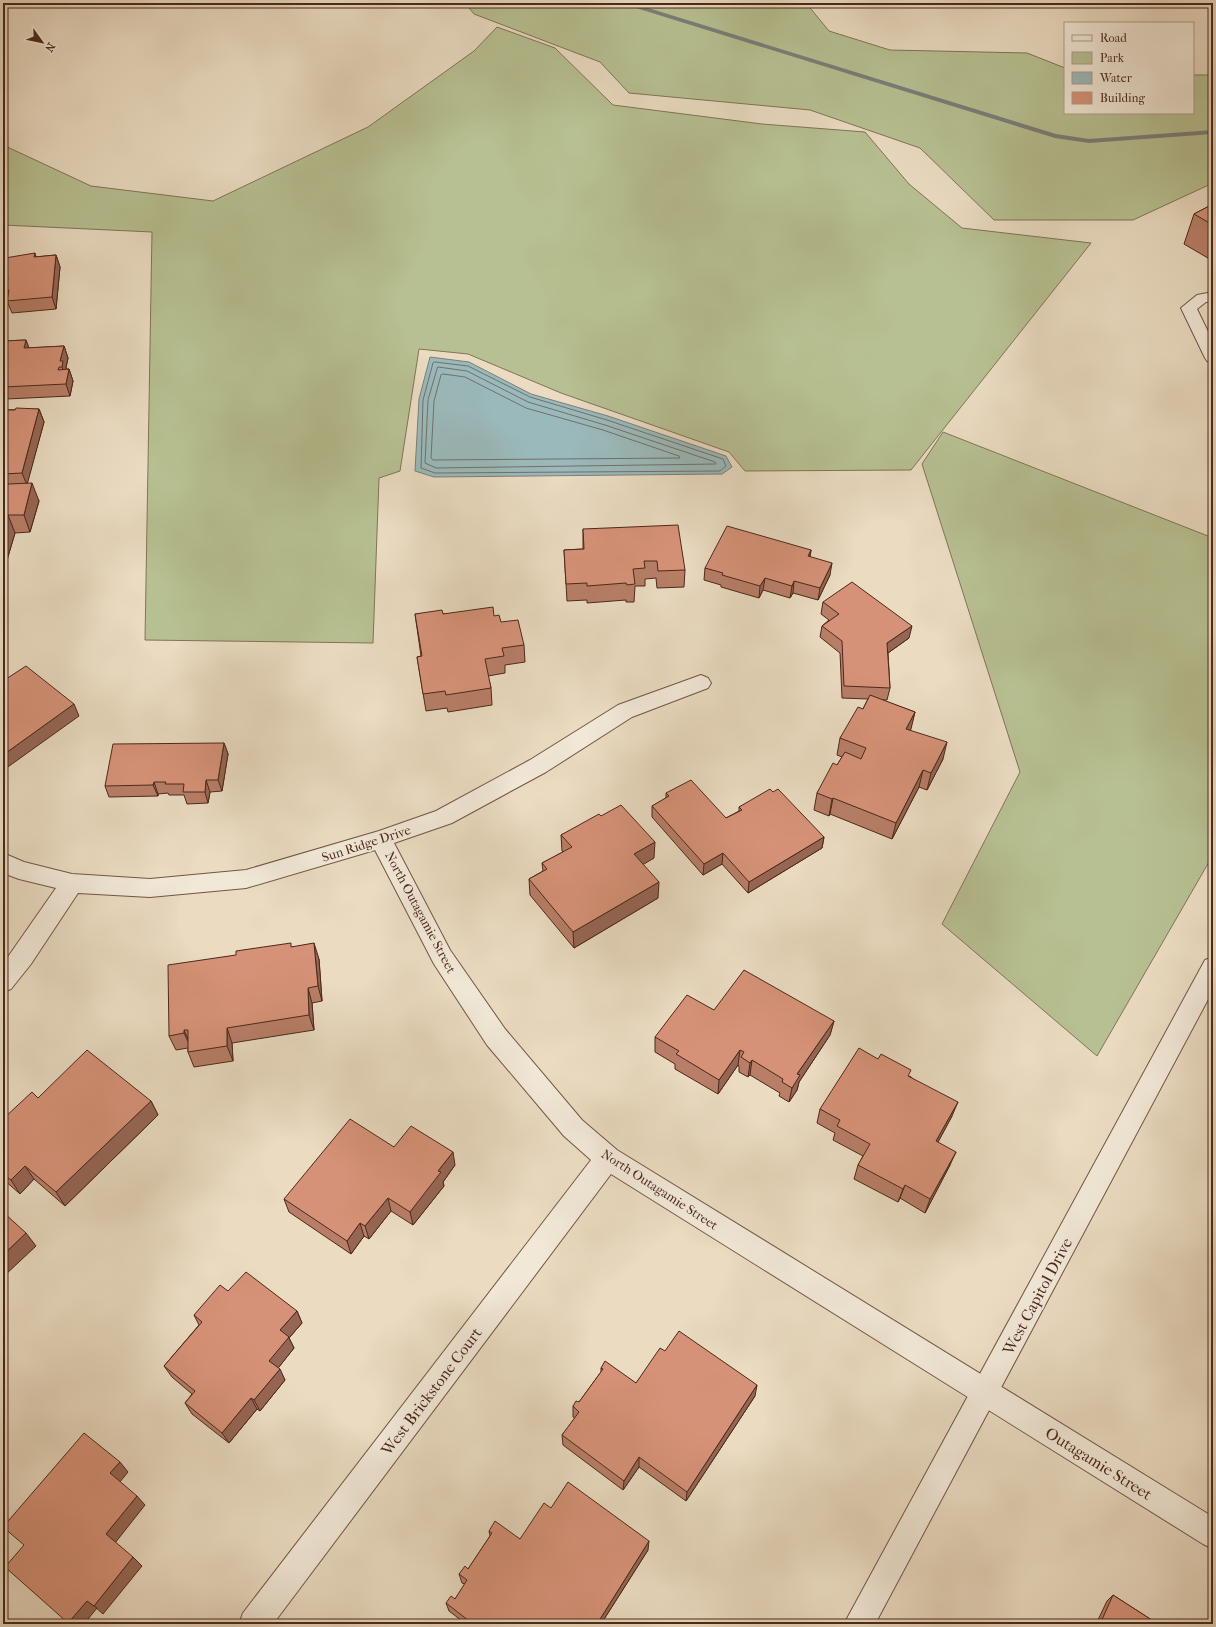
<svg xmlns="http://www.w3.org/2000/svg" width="1216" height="1627" font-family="'IM FELL French Canon',serif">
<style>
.green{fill:#b7c092;stroke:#817456}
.water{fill:#9ab9ba;stroke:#7a7f7a}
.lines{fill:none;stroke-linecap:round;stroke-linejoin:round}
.shore{stroke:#72706a;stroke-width:1}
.stream{fill:#7a7f7a;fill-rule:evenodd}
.service-casing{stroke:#735544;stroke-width:2}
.minor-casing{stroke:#735544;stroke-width:2}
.tertiary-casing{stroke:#735544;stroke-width:2}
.service{fill:#f1e8d7;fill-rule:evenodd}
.minor{fill:#f1e8d7;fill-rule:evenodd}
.tertiary{fill:#f1e8d7;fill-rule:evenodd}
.wall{fill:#b87e67;stroke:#4b281a}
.shaded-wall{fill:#966654;stroke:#4b281a}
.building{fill:#d69278;stroke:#4b281a}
.labels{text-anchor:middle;stroke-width:4;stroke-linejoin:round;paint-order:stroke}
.street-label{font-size:13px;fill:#4b281a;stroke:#f1e8d7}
.near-street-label{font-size:16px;fill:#4b281a;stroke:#f1e8d7}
</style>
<rect width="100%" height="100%" fill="#eadbc1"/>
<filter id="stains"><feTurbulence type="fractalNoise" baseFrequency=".005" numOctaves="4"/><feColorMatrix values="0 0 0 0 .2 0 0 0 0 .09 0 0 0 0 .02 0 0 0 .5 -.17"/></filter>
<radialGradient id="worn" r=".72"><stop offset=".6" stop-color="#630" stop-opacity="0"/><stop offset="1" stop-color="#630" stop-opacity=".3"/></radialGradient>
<g class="green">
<polygon points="465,3 806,3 829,31 890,50 1027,53 1065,68 1065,113 1193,113 1193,75 1213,75 1213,183 1133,220 994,220 920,148 810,110 629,93 600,62 474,14"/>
<polygon points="497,27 555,48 613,105 762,124 865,132 909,184 962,228 1091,243 911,470 745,471 729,452 561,393 468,354 419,349 400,471 379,478 373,643 145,640 152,232 3,225 3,145 91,186 213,201 368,127 474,51"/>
<polygon points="943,432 1213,538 1213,855 1097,1056 942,924 1020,772 922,464"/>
</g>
<polygon class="water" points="430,357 469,362 531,394 608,416 726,456 732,467 722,474 434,477 415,471 419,399"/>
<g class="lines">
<g class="shore">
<polygon points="435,362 468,366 530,397 607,420 723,459 726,466 720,471 435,473 421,468 423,400 433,363"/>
<polygon points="438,367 467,371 528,402 605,425 715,462 716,464 436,468 425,463 428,400"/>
<polygon points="443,374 465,377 526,408 603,430 679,456 680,458 433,460 431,458 434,401 441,375"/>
</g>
<polygon class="stream" points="620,3 632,3 1056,134 1089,139 1213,130 1213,134 1089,143 1055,138"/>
<g class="service-casing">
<polygon id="service" points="1213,292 1213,302 1206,302 1197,309 1213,342 1213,363 1207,361 1205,358 1181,308 1197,295"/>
</g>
<g class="minor-casing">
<polygon id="minor" points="701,675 708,678 711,683 708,688 632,717 546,772 452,823 394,843 450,950 505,1029 582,1120 617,1150 1213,1517 1213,1549 1203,1544 611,1174 273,1624 239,1624 243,1613 591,1160 564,1136 487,1045 434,964 375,850 246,888 150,897 78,893 31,964 11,989 3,992 3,964 56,888 19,879 3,873 3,853 24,862 72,874 150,879 246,870 379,831 436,811 530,760 618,705"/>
</g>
<g class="tertiary-casing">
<polygon id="tertiary" points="1213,957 1213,990 875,1624 844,1624 1205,960"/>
</g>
<use href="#service" class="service"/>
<use href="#minor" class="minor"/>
<use href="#tertiary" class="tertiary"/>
</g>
<g class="wall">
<polygon points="1213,204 1213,261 1184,244 1194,214"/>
<polygon points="35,253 36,257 56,255 60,267 56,309 12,313 3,291 4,282 3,276"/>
<polygon points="26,340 29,348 64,346 68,358 66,368 66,369 69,369 73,381 70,396 6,399 3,390 3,341"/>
<polygon points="39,409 44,422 27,483 39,501 30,532 15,533 4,570 3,570 3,496 5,496 8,486 3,486 3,410"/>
<polygon points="583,529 685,570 684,587 657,588 656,578 645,579 645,586 635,586 634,602 626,602 626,600 587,603 587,600 567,601 564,550 583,549"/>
<polygon points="811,550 810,557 830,575 818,600 793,593 790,598 763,590 759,598 721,587 721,585 704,580 705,568"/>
<polygon points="823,602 909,638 888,653 890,688 887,700 882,700 915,712 910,730 943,759 927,790 919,787 892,839 830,814 829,816 814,810 817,793 837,765 842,757 837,755 840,738 863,709 868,699 842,698 840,653 820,637 822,626 829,620 821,614"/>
<polygon points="415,614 443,614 494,616 524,645 525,662 505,665 505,673 488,676 491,688 492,705 448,712 447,708 426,711 417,657 421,656"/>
<polygon points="224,743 228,754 222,791 210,792 208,803 187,804 184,795 169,795 168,793 158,794 158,796 109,797 105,786"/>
<polygon points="773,792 824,837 822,848 748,893 722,864 703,875 652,817 652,806 666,798 666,793 726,818 739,811 739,807"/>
<polygon points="601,816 654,858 643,864 658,898 574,948 530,895 529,879 543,871 542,863 563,852 562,851 561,835"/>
<polygon points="292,947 319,959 322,1001 312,1003 314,1030 232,1043 233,1061 194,1067 188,1052 188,1048 176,1050 169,1036"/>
<polygon points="714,1010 834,1021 830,1035 799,1082 797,1090 789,1102 779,1096 780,1093 750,1075 748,1077 739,1072 739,1066 738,1065 718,1094 675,1069 675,1064 655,1052 655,1037"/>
<polygon points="910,1076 952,1116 938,1142 950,1165 925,1213 900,1198 898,1202 854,1179 858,1165 863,1156 833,1140 835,1133 817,1123 820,1109"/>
<polygon points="38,1098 151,1101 158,1115 65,1206 34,1179 20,1194 3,1179 3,1119"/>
<polygon points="394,1147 455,1165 443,1182 444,1186 413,1225 391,1211 369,1239 364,1236 351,1254 289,1212 284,1199"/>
<polygon points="228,1291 297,1311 302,1323 289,1338 294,1348 278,1368 285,1380 260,1411 257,1409 229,1443 192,1414 185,1403 192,1394 172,1377 164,1366 199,1325 194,1315"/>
<polygon points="665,1351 755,1396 686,1501 639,1467 623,1490 563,1445 562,1435 575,1418 573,1417 573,1406 579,1402 601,1372 601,1368 636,1383"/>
<polygon points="551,1508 648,1550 601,1624 466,1624 449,1611 446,1603 455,1599 465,1584 462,1583 459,1574 468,1569 490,1536 489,1531 520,1539"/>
<polygon points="1113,1595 1158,1624 1096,1624 1107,1601"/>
</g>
<g class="shaded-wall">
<polygon points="56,255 60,267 56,309 52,297"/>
<polygon points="26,340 30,352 24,348"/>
<polygon points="64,346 68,358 66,367 67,373 66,379 60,361"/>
<polygon points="69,369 73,381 70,396 66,384"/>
<polygon points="39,409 44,422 27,485 22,473"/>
<polygon points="32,483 39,501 30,532 24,515"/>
<polygon points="8,515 15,533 4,570 3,567 3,532"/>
<polygon points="811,550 809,562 808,556"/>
<polygon points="832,563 830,575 818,600 820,588"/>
<polygon points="765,578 763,590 759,598 760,586"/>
<polygon points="794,581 793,593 790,598 792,586"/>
<polygon points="912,626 909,638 885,655 887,643"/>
<polygon points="74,704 79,716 5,769 3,765 3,755"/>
<polygon points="915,712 911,729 902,745 906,729"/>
<polygon points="947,742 943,759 927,790 931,773"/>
<polygon points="224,743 228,754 222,791 218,780"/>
<polygon points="923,770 919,787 892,839 896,823"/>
<polygon points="206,780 210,792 208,803 205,792"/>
<polygon points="154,782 158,794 158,796 153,785"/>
<polygon points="833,798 830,814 829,816 832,799"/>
<polygon points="824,837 822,848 748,893 749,882"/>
<polygon points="655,842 654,858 634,870 634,854"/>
<polygon points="723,853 722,864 703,875 704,864"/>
<polygon points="659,882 658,898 574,948 573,932"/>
<polygon points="314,943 319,959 322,1001 318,986"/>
<polygon points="308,988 312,1003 314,1030 309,1015"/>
<polygon points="834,1021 830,1035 799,1082 797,1090 789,1102 792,1088 797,1074"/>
<polygon points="227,1028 232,1043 233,1061 227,1046"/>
<polygon points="184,1030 191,1045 191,1048 184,1033"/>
<polygon points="740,1050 738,1065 718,1094 719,1080"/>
<polygon points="752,1060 750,1075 748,1077 750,1063"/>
<polygon points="151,1101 158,1115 65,1206 56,1192"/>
<polygon points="958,1102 952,1116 931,1155 936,1141"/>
<polygon points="453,1152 455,1165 443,1182 444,1186 413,1225 410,1212 438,1171"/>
<polygon points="956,1152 950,1165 925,1213 930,1199"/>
<polygon points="25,1166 34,1179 20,1194 11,1180"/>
<polygon points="905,1185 900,1198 898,1202 903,1189"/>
<polygon points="388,1198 391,1211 369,1239 365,1226"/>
<polygon points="360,1223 364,1236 351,1254 347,1241"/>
<polygon points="26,1233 36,1246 3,1277 3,1255"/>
<polygon points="297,1311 302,1323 289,1338 294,1348 275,1372 269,1361 280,1330"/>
<polygon points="280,1369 285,1380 260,1411 254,1400"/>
<polygon points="757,1385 755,1396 686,1501 687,1492"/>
<polygon points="251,1398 257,1409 229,1443 222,1433"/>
<polygon points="639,1457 639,1467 623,1490 624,1481"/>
<polygon points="120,1462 128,1472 119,1483 110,1473"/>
<polygon points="137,1496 145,1505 115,1543 106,1534"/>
<polygon points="649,1541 648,1550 601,1624 597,1624"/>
<polygon points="133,1557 142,1566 103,1614 94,1606"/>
<polygon points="87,1601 97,1608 84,1624 69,1624 68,1623"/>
</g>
<g class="building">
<polygon points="1213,204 1213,225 1194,214"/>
<polygon points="35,253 34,257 56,255 52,297 7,301 9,290 3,291 4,282 7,282 8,277 3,277 5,258"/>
<polygon points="26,340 24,348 64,346 60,361 63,361 62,367 59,367 58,370 69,369 66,384 3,387 3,382 4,378 3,378 3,341"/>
<polygon points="16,408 39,409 22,473 3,474 3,410 15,410"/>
<polygon points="32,483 24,515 8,515 3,532 3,496 5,496 8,484"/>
<polygon points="678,525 685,570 658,571 657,561 644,561 645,568 633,569 635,584 627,585 626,583 587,586 587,583 566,584 564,550 584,549 583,529"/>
<polygon points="727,526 811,550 808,556 832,563 820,588 794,581 792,586 765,578 760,586 722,575 723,573 705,568"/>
<polygon points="852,582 912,626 887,643 890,688 844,686 842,641 822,626 839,614 823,602"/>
<polygon points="493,607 494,616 499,615 501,622 518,620 524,645 502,648 504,656 485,659 491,688 446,695 445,691 423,694 417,657 422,656 415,614 442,610 443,614"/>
<polygon points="26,666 74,704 3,755 3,681"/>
<polygon points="870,695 915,712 906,729 947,742 931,773 923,770 896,823 833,798 832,799 817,793 833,763 837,765 845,752 861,759 866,748 840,738 858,707 863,709"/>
<polygon points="224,743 218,780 206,780 205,792 183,792 184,784 165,784 166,782 154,782 153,785 105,786 113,744"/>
<polygon points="691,780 726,818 742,810 739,807 770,789 773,792 778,789 824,837 749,882 723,853 704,864 652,806 669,796 666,793"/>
<polygon points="621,805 655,842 634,854 659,882 573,932 529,879 547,869 542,863 572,847 561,835 599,814 601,816"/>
<polygon points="291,943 291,947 314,943 318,986 308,988 309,1015 227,1028 227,1046 188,1052 188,1030 184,1030 184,1033 169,1036 168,965 236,955 236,951"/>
<polygon points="744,970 834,1021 797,1074 800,1075 792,1088 782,1082 783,1079 752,1060 750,1063 741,1057 744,1052 740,1050 719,1080 676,1054 679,1051 655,1037 687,995 714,1010"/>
<polygon points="859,1048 878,1059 881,1054 911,1070 908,1076 958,1102 936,1141 956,1152 930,1199 905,1185 903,1189 858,1165 870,1144 837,1126 840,1120 820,1109"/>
<polygon points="87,1050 151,1101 56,1192 25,1166 11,1180 3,1174 3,1119 32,1092 38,1098"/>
<polygon points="350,1119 394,1147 411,1126 453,1152 438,1171 441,1172 410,1212 388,1198 365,1226 360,1223 347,1241 284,1199"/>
<polygon points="3,1212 26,1233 3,1255"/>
<polygon points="246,1272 297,1311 280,1330 289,1337 269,1361 280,1369 254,1400 251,1398 222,1433 185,1403 195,1391 164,1366 202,1322 194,1315 220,1285 228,1291"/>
<polygon points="679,1331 757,1385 687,1492 639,1457 624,1481 562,1435 579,1412 573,1406 576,1401 579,1402 603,1369 601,1368 605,1361 636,1383 660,1348 665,1351"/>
<polygon points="84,1433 120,1462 110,1473 137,1496 106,1534 133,1557 94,1606 87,1601 68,1623 5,1567 24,1545 3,1527"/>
<polygon points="568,1482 649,1541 597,1624 473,1624 446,1603 451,1596 455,1599 467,1580 459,1574 465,1566 468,1569 492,1533 489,1531 495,1521 520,1539 544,1503 551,1508"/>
<polygon points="1113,1595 1158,1624 1100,1624"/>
</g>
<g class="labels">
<g class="street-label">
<text transform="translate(366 843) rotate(-18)" y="5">Sun Ridge Drive</text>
<text transform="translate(421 912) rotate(62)" y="5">North Outagamie Street</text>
<text transform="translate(660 1189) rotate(33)" y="5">North Outagamie Street</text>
</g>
<g class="near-street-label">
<text transform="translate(1037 1296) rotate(-62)" y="6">West Capitol Drive</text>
<text transform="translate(431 1391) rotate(-53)" y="6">West Brickstone Court</text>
<text transform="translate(1099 1463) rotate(32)" y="6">Outagamie Street</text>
</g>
</g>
<rect width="1216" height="1627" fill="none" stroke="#eadbc1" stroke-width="16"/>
<rect x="4" y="4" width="1208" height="1619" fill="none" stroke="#4b281a" stroke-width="2"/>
<rect x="8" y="8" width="1200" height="1611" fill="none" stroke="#4b281a"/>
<rect x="1064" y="22" width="130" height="92" fill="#f1e8d7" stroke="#af9b8b"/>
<rect x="1072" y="35" width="20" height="6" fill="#f1e8d7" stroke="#af9b8b"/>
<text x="1100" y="42" font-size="12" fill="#4b281a">Road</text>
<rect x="1072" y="52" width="20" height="12" fill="#b7c092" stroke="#af9b8b"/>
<text x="1100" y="62" font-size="12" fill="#4b281a">Park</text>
<rect x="1072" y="72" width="20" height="12" fill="#9ab9ba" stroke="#af9b8b"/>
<text x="1100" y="82" font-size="12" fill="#4b281a">Water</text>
<rect x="1072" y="92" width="20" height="12" fill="#d69278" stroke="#af9b8b"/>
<text x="1100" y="102" font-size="12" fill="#4b281a">Building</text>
<g transform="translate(42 42) rotate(123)" stroke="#f1e8d7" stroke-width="3" paint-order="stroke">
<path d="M0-3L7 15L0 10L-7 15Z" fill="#4b281a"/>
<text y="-6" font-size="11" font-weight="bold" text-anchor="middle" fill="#4b281a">N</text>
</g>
<rect width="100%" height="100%" filter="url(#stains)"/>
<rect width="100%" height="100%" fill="url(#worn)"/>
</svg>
